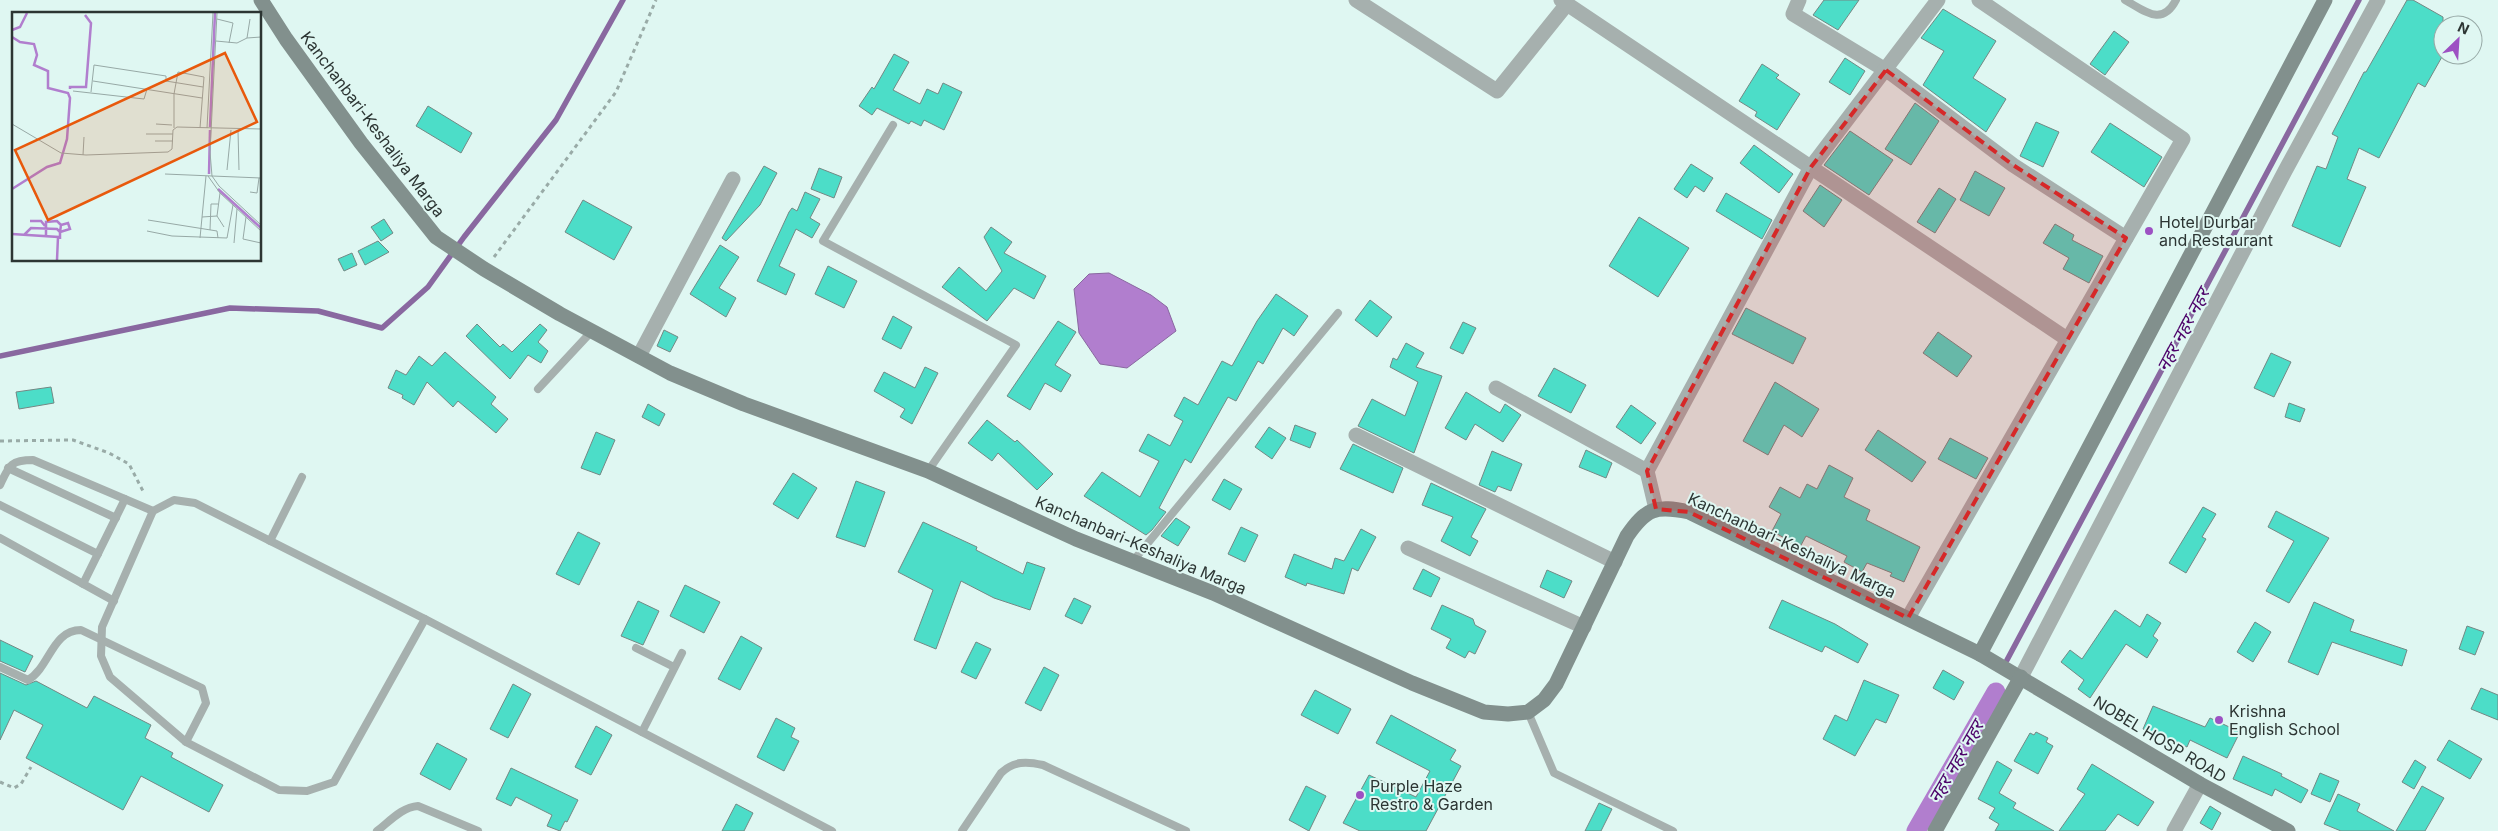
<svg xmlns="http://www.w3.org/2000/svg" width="2498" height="831" font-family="Inter,'Noto Sans Devanagari',sans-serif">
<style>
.water{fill:#b17ece;stroke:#8968a0}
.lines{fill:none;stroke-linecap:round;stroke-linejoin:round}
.stream{stroke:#8968a0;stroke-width:5.5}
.canal{stroke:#b17ece;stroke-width:19}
.building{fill:#4cddc8;stroke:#738884}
.path{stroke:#99aba7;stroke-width:3;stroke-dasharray:4 4;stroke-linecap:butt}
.lane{stroke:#a6b0ae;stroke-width:8}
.street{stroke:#a6b0ae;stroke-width:15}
.secondary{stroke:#82908d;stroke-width:15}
.marked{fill:#d62828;fill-opacity:0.2;stroke:#d62828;stroke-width:4;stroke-dasharray:10 6;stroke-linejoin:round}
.poi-dot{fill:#9d51c3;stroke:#dff7f2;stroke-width:2}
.labels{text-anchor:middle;stroke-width:4;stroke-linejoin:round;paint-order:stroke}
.street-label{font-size:16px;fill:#2c3533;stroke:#dff7f2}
.poi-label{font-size:16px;fill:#2c3533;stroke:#dff7f2;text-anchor:start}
.water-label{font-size:18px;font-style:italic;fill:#4d036a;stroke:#dff7f2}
.inset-river{fill:none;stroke:#b17ece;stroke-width:2.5}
.inset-road{fill:none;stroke:#97a9a6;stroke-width:1}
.view{fill:#e8590c;fill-opacity:0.15;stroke:#e8590c;stroke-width:2.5}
.inset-edge{fill:none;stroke:#2c3533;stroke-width:2.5}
</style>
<rect width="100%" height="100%" fill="#dff7f2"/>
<polygon class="water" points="1109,273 1151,295 1167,307 1176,331 1127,368 1100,364 1079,333 1074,289 1089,274"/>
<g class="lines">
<g class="stream">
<polyline points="0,356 230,308 318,311 382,328 428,287 464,237 556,120 623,0"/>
<polyline points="2007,660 2359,0"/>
</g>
<polyline class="canal" points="1916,831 1996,692"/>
</g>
<g class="building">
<polygon points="1824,0 1859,0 1838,30 1813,15"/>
<polygon points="2407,0 2413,0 2443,17 2443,55 2425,87 2418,83 2379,158 2359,148 2347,179 2366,187 2340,247 2292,226 2317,166 2326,169 2338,137 2332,134 2364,72 2366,72"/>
<polygon points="1943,9 1996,41 1973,78 2006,99 1986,132 1923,85 1944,51 1921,38"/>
<polygon points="2114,31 2129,42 2105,75 2090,64"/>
<polygon points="894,54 909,62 893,90 920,104 927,89 938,94 943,83 962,92 944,130 924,120 921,126 911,121 909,124 877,108 872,115 859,106 872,87 874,89"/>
<polygon points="1845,58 1865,71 1850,95 1829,82"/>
<polygon points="1762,64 1779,75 1776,78 1800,94 1777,130 1755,116 1757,112 1739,101"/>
<polygon points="1915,103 1939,121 1911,165 1885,149"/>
<polygon points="428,106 472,133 461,153 416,126"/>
<polygon points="2036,122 2059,132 2043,167 2020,156"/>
<polygon points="2110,123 2162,157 2144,187 2091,152"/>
<polygon points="1850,131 1893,160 1869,195 1824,165"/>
<polygon points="1754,145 1793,174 1779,193 1740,163"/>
<polygon points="1691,164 1713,178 1704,192 1695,186 1687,198 1674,189"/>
<polygon points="764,166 777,173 760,205 726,241 722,238"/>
<polygon points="819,168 842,177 834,198 811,189"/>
<polygon points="1975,171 2005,188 1989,216 1960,200"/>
<polygon points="1820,185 1842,200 1824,227 1803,211"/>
<polygon points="1939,188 1956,199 1935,233 1917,222"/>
<polygon points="805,192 820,199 810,218 820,224 812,238 796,229 779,266 795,274 786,295 757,281 789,212 792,208 797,211"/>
<polygon points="1726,193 1772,220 1762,239 1716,211"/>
<polygon points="583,200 632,227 614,260 565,232"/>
<polygon points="1639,217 1689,248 1658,297 1609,266"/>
<polygon points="384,219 393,233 381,241 371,227"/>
<polygon points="2055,224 2074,235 2072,240 2103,256 2089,283 2063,269 2069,258 2043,243"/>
<polygon points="991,227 1012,242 1004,253 1046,276 1034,299 1014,288 987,321 942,287 959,267 986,291 1002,271 984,237"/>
<polygon points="378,241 389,252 365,265 358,251"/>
<polygon points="720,245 739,257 719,288 736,298 726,317 690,294"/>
<polygon points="352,253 357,265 344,271 338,259"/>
<polygon points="828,266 857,281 844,308 815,294"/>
<polygon points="1276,294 1308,316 1294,336 1283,328 1263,364 1258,361 1236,401 1228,397 1191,463 1185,459 1159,508 1166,512 1152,530 1146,535 1084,496 1102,472 1140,497 1159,461 1139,451 1148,434 1170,446 1183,421 1174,416 1184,397 1198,405 1222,361 1232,366 1257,321"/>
<polygon points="1370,300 1392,317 1377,337 1355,320"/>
<polygon points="1746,308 1806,338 1793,364 1732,334"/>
<polygon points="893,316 912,327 901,349 882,339"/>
<polygon points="1058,321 1076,332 1055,365 1071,375 1061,392 1045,383 1030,410 1007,396"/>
<polygon points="1463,322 1476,328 1463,354 1450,348"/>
<polygon points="477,324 500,347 503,344 512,352 540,324 547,330 538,342 548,351 541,363 528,355 510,379 466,336"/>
<polygon points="664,330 678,337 670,352 657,346"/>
<polygon points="1938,332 1972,356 1957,377 1923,353"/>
<polygon points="1406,343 1424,353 1416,367 1442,376 1414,453 1358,426 1372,399 1405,416 1418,382 1390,367 1393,358 1397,360"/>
<polygon points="445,352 496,397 491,404 508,419 496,433 458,401 453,407 427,382 414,405 402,398 403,395 388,388 396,370 406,375 419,356 432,366"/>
<polygon points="2271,353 2291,362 2274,397 2254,388"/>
<polygon points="925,367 938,373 912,424 900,417 905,409 874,391 884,372 915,388"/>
<polygon points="1554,368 1586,385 1571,413 1538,396"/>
<polygon points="1775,382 1819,409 1802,437 1784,425 1768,455 1743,441"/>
<polygon points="51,387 54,403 19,409 16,392"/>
<polygon points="1466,392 1500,413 1505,404 1521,415 1503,442 1475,424 1466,440 1445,428"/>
<polygon points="2289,403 2305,409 2300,422 2285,417"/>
<polygon points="648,404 665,414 659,426 642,417"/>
<polygon points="1631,405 1656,423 1641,444 1616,427"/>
<polygon points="987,420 1015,442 1017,440 1053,474 1037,490 998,453 992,461 968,443"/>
<polygon points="1295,425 1316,433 1310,448 1290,440"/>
<polygon points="1269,427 1286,438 1272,459 1255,447"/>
<polygon points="1878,430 1926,462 1912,482 1865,450"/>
<polygon points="596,432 615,440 600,475 581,468"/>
<polygon points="1950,438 1988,458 1976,479 1938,459"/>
<polygon points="1353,444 1403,468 1393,493 1340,469"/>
<polygon points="1586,450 1612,463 1606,478 1579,467"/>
<polygon points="1492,451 1522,464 1511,491 1498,486 1495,492 1479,485"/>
<polygon points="1829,465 1853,478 1844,497 1870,510 1866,520 1920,547 1904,582 1890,576 1892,573 1867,563 1862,572 1844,562 1847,556 1806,536 1800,547 1772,531 1781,514 1769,507 1780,487 1800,498 1807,484 1817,489"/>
<polygon points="793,473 817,488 798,519 773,504"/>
<polygon points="1224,479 1242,489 1230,510 1212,500"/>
<polygon points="856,481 885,492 865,547 836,537"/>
<polygon points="1431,483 1486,509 1471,537 1478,541 1470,556 1441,541 1453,517 1422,505"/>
<polygon points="2203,507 2216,514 2202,537 2206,539 2186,573 2169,563"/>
<polygon points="2276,511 2329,538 2289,603 2266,591 2294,541 2268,527"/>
<polygon points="1176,518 1190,527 1178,546 1161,536"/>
<polygon points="923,522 977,547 976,550 1023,574 1027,562 1045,568 1030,610 994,598 961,581 936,649 914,640 933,590 898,572"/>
<polygon points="1241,527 1258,535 1245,562 1228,554"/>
<polygon points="1361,529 1376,537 1358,571 1352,568 1344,594 1307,583 1306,586 1285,577 1294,554 1332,569 1335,558 1344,561"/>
<polygon points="578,532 600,543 579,585 556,574"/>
<polygon points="1423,569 1440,578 1431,597 1413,589"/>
<polygon points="1547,570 1572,581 1564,598 1540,587"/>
<polygon points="685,585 720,602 704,633 670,616"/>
<polygon points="1074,598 1091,606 1082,624 1065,616"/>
<polygon points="1782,600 1835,624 1868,644 1858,663 1825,646 1822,652 1769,628"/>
<polygon points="638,601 659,611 643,645 621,636"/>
<polygon points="2314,602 2354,620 2350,631 2407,650 2402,666 2332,642 2318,675 2288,662"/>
<polygon points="1442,605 1473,619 1475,625 1486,631 1475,654 1469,651 1465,658 1446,648 1451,639 1431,629"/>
<polygon points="2115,610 2140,627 2147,614 2161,623 2153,636 2158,640 2147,658 2126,644 2090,698 2078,689 2084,680 2061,662 2070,650 2082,659"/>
<polygon points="2255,622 2271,632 2253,662 2237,652"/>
<polygon points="2467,626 2484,632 2475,655 2459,649"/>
<polygon points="741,636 762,648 740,690 718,679"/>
<polygon points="0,640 33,656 25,672 0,661"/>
<polygon points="976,642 991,649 976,679 961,672"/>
<polygon points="1044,667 1059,675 1041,711 1025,703"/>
<polygon points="1943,670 1964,682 1954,700 1933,688"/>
<polygon points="0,673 26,685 36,681 87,708 94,696 151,725 145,738 173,753 171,757 223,785 209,812 141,776 123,810 26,758 43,725 14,710 0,740"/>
<polygon points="1864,680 1899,695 1886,723 1876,719 1855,756 1823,739 1835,715 1847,721"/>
<polygon points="513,684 531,694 508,738 490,729"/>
<polygon points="2481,688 2498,695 2498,720 2471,709"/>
<polygon points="1315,690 1351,709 1338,734 1301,715"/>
<polygon points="2153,706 2205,727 2210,718 2240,732 2227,758 2190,740 2187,747 2143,729"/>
<polygon points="1391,715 1456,750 1450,760 1461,766 1426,831 1360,831 1343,823 1369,775 1416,797 1430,771 1376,743"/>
<polygon points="776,718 795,728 791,737 799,741 784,771 757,757"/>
<polygon points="596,726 612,735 591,775 575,767"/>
<polygon points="2036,732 2048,738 2046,742 2053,746 2038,774 2014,761 2030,733 2034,735"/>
<polygon points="2449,740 2482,759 2470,779 2437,760"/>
<polygon points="437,743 467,759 450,790 420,774"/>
<polygon points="2243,756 2282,774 2281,776 2308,790 2301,803 2275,789 2272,796 2233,779"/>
<polygon points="2415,760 2426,767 2414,789 2402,782"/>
<polygon points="1997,761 2012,770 1999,793 2016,803 2013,808 2054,831 1995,831 1999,824 1989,818 1995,808 1978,799"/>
<polygon points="2092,764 2154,802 2138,826 2118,814 2105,831 2059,831 2085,794 2077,789"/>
<polygon points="511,768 578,800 567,822 565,821 560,831 547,826 552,815 516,797 511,806 496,799"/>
<polygon points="2320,773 2339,781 2330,802 2311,794"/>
<polygon points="1306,786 1326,796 1309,831 1289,820"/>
<polygon points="2422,786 2444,798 2425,831 2396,831"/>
<polygon points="2338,794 2360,804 2357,811 2394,831 2341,831 2324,824"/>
<polygon points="1599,803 1612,809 1601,831 1585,831"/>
<polygon points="736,804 753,813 744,831 722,831"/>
<polygon points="2210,806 2221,813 2212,830 2200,823"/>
</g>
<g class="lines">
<g class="path">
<polyline points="494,257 616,92 656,0"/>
<polyline points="0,441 73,440 109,453 129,464 144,493"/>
<polyline points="0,782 14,788 21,784 31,767"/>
</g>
<g class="lane">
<path d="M 2125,0 C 2145,11 2162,27 2176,0"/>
<polyline points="893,125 823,241 1016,345 928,471"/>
<polyline points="538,389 592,331"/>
<polyline points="8,468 116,518"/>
<path d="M 0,485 C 9,466 10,460 33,460 L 153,511"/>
<polygon points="174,500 195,503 425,619 334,782 307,791 279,790 186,742 110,677 101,656 102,627 153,511"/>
<polyline points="0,505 98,554"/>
<polyline points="0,538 114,601"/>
<polyline points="270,541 302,477"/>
<polyline points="1133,561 1338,313"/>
<polyline points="83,584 125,499"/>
<polyline points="425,619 832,831"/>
<polyline points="636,648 674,667"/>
<path d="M 0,667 L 28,680 C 50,667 52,630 81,630 L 202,688 L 206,703 L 186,742"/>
<polyline points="1528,712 1554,773 1673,831"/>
<polyline points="642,732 682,653"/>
<path d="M 377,831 C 390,821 402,807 418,806 L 478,831"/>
<path d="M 962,831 L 1001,773 C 1014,761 1026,761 1043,765 L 1186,831"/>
</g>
<g class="street">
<polyline points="1356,0 1497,91 1567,4"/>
<polyline points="1561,0 2067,339"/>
<polyline points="1799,0 1793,14 1892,74 2013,165 2126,238"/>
<polyline points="639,356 733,179"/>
<polyline points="1496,388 1647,471"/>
<polyline points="1356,435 1615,562"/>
<polyline points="1656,509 1647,471 1811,167 1938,0"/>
<polyline points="1408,548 1584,627"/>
<polyline points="1908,618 2183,139 1979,0"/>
<polyline points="2021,677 2285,171 2378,0"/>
<polyline points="2174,831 2200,784"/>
</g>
<g class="secondary">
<path d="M 261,0 L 286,39 L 361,143 L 436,237 L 484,269 L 560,314 L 670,373 L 744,404 L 928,471 L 1076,539 L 1213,593 L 1412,683 L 1484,712 L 1508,714 L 1528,712 L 1544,700 L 1556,684 L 1627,536 C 1646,508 1656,505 1689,512 L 1980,654 L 2200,784 L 2288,831"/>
<polyline points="1980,654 2325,0"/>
<polyline points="1935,831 2021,677"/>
</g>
</g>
<path class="marked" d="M 1886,70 L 2013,165 L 2126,238 L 1908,618 L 1689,512 L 1656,509 L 1647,471 L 1811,167 Z"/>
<g class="poi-dot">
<circle cx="2149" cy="231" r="5"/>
<circle cx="2219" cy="720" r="5"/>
<circle cx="1360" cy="795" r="5"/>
</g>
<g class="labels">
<g class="street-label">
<text transform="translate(373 124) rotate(53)" y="6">Kanchanbari-Keshaliya Marga</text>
<text transform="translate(1141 545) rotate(23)" y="6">Kanchanbari-Keshaliya Marga</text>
<text transform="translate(1792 545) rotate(25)" y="6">Kanchanbari-Keshaliya Marga</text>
<text transform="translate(2160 739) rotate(31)" y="6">NOBEL HOSP ROAD</text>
</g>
<g class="poi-label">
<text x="2159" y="228">Hotel Durbar<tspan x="2159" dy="18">and Restaurant</tspan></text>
<text x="2229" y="717">Krishna<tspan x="2229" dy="18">English School</tspan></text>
<text x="1370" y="792">Purple Haze<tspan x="1370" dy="18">Restro &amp; Garden</tspan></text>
</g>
<g class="water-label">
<text transform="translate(2183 330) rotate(-62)" y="6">नहर नहर नहर</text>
<text transform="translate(1956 762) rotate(-60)" y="6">नहर नहर नहर</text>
</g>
</g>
<g transform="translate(12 12)">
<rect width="249" height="249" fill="#dff7f2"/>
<path class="inset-river" d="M 0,18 L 8,15 L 15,1M 0,25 L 8,30 L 22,32 L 25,43 L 22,53 L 36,59 L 36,76 L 56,81 L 58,86 L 55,127 L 48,151 L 35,155 L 0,177M 58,77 L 58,75 L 74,75 L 79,11 L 73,3M 198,115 L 203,1M 197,162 L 198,118M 206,177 L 249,216M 18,209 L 29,209 L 33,214M 0,222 L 46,225 L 45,248M 12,223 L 19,216 L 45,217 L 48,220 L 58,217 L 56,211 L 49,213 L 48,220 L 48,227M 34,224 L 34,210 L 45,209 L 49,213"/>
<path class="inset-road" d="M 205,7 L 221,11 L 217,31M 238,7 L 235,26 L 249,25M 204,29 L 225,31 L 235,26M 81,69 L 190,86M 61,79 L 132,87 L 135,77M 79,80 L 82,53 L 154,64 L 154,69 L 191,75M 0,112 L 49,141 L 74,143 L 156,140 L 160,137 L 161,118 L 165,115 L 249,117M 144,112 L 160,113M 162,116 L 162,82 L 166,60 L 192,65 L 188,116M 195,116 L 201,1M 226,119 L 227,158M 134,122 L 161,122M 143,129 L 161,129M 71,143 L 72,125M 215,158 L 219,118M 153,162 L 200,164 L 198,140 L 205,1M 196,164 L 208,181 L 249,219M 249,166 L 200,164 L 207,174 L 249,213M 238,180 L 245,181 L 247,166M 208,181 L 205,204 L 212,215M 190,205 L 205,204M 234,205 L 231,227 L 249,231M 136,208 L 205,219 L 206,226M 198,218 L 199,192 L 206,192M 135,219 L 160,224 L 215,226 L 221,193M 188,226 L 194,164M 222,231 L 225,197"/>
<path class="view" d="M 213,41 L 245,110 L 36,208 L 3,138 Z"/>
<rect width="249" height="249" class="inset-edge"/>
</g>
<g transform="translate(2458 40) rotate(25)"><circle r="24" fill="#dff7f2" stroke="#97a9a6"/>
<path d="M0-4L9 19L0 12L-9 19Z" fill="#9d51c3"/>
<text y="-8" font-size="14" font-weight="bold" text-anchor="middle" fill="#2c3533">N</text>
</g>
</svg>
